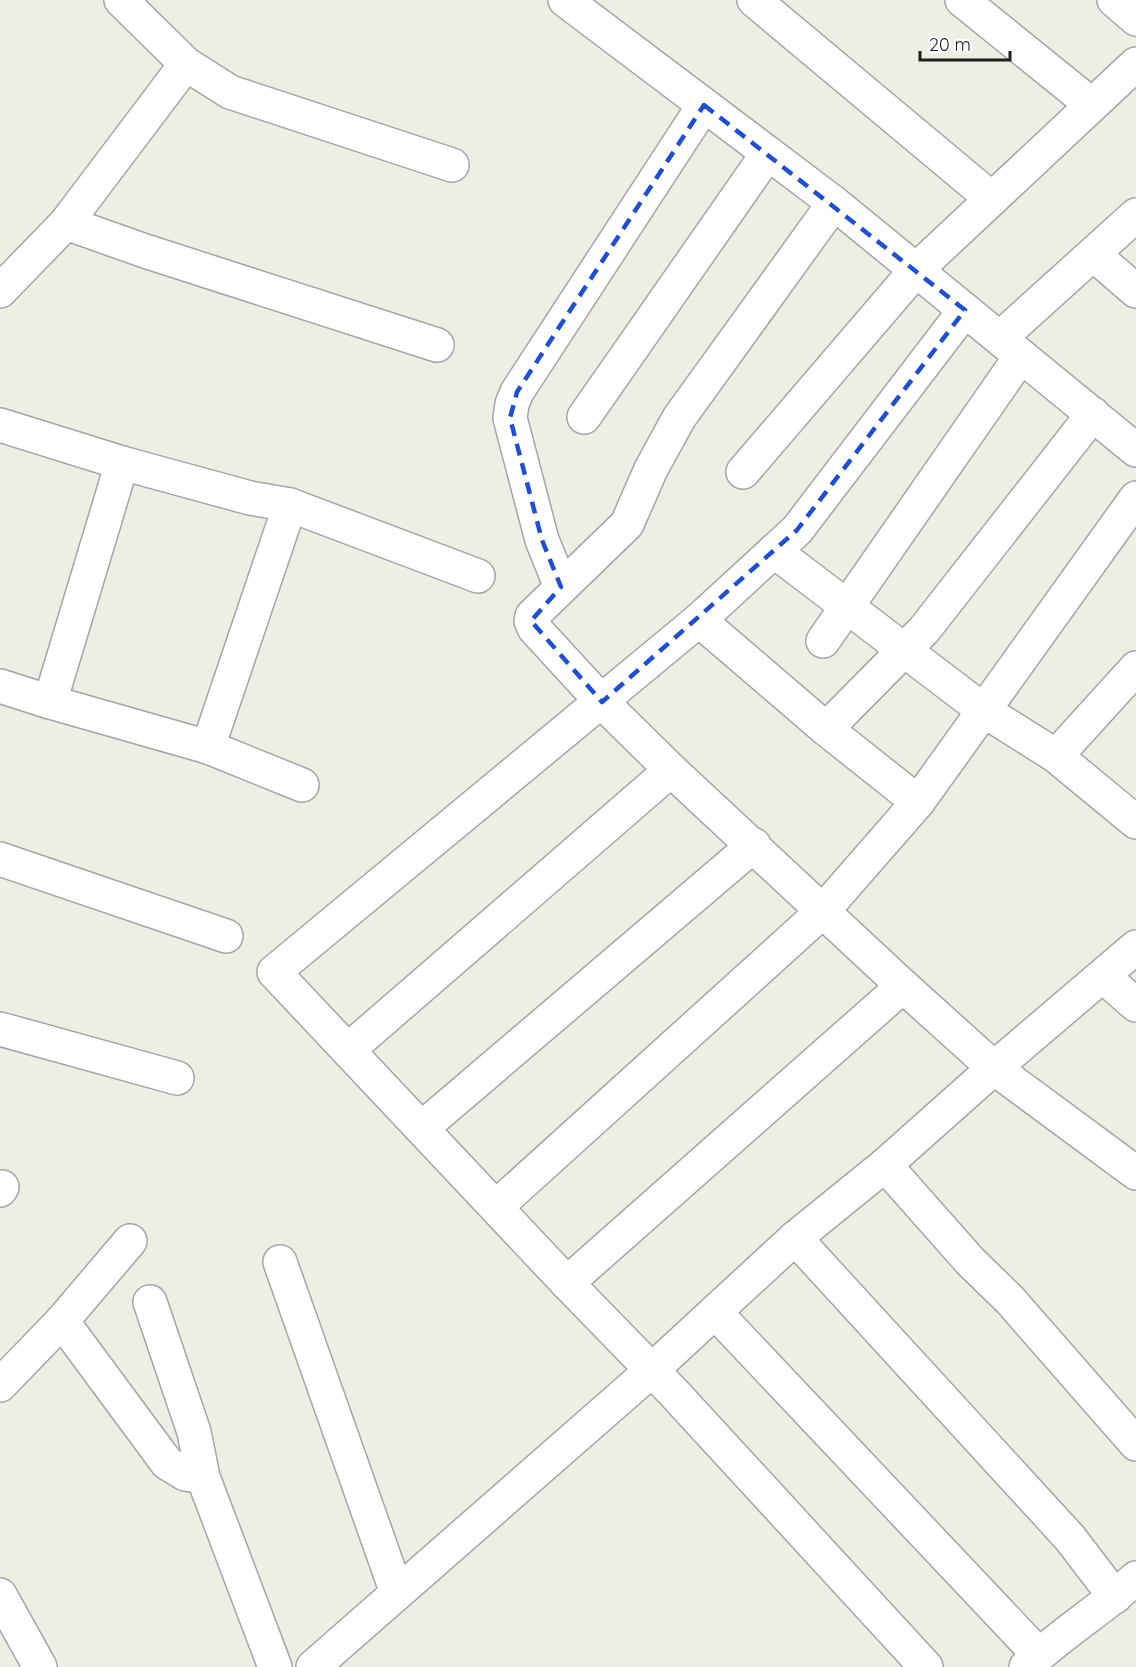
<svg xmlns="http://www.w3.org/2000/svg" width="1136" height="1667" font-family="Quicksand,sans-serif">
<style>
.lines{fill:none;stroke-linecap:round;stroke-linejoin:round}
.minor-casing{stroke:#a5a5a5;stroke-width:36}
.minor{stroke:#fff;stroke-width:33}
.marked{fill:none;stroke:#1d4ed8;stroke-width:4.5;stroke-dasharray:12 8;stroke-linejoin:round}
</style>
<rect width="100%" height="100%" fill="#efeee4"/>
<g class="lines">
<g class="minor-casing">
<g id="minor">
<polyline points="121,0 186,64 230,92 452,165"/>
<polyline points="565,0 834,203 1136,450"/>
<polyline points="754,0 992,199"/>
<polyline points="962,0 1092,105"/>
<polyline points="1114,0 1136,19"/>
<polyline points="834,203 679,418 651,469 627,524 532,616 531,621 534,628 602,702 671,770 903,986 994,1068 1136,1173"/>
<polyline points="66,223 145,251 437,345"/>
<polyline points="1093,254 1136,291"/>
<polyline points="0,291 66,223 186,64"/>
<polyline points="965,310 797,530 699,620 826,729 918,802 1136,498"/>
<polyline points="1000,338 1136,215"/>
<polyline points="584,417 768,153"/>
<polyline points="0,425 122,463 250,498 290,505 478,576"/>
<polyline points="743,472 916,270 1136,64"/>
<polyline points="774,551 983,710 1056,756 1136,822"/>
<polyline points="561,587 542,540 510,418 512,404 517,392 704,105"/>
<polyline points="699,620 274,972 567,1283 674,1393 926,1667"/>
<polyline points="823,641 1021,356"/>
<polyline points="0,686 50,702 208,747 302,785"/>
<polyline points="50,702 122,463"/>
<polyline points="826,729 924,630 1093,414"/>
<polyline points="208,747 290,505"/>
<polyline points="1056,756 1136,668"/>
<polyline points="0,859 226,936"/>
<polyline points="1103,976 1136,1005"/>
<polyline points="0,1029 177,1078"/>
<polyline points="348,1050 671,770"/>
<polyline points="422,1128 754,845"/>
<polyline points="885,1165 970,1261 1010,1300 1136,1444"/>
<polyline points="0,1190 2,1187"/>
<polyline points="496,1207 822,912 918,802"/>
<polyline points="795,1238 1070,1538 1115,1597"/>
<polyline points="280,1262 397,1593"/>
<polyline points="567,1283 903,986"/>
<polyline points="150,1302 194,1432 203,1477 275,1667"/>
<polyline points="715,1312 1039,1655"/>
<polyline points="62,1321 167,1463 185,1474 203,1477"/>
<polyline points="0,1385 62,1321 130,1241"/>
<polyline points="0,1595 40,1667"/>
<polyline points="313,1667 652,1370 795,1238 885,1165 994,1068 1136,947"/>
<path d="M 1026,1667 C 1060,1634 1101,1610 1136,1578"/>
</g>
</g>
<use href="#minor" class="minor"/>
</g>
<path class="marked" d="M 704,105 L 965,310 L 797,530 L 602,702 L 531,621 L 561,587 L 542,540 L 510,418 L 517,392 Z"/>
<path d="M920 51v9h90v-9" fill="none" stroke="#1e1e1e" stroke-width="3"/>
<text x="929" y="51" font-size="18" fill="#1e1e1e" stroke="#ffffff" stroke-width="4.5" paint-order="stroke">20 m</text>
</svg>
